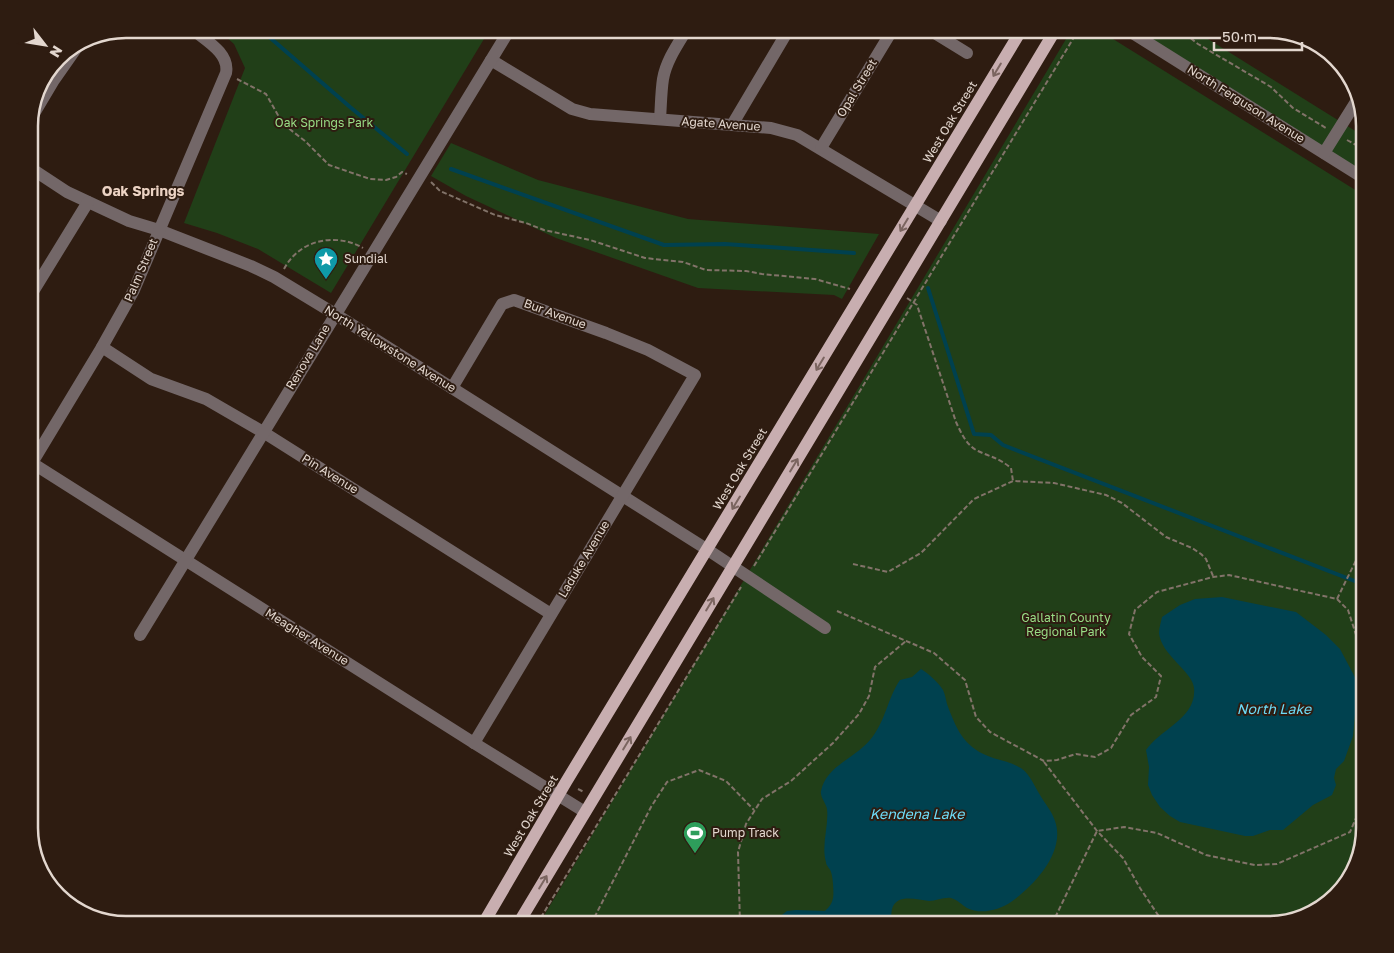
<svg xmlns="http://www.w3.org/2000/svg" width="1394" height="953" font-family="'Golos Text',sans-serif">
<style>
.green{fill:#213f18}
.water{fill:#00414f}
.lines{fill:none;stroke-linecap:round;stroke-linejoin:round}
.stream{stroke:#00414f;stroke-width:4}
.path{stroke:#827369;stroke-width:2;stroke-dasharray:5 2.5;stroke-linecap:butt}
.minor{stroke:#736768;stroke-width:12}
.major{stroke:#c8aeb0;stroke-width:12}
.oneway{stroke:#7b6560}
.labels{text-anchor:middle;stroke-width:4;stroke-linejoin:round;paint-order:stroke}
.street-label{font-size:12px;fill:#e3d7cf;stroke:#2e1c11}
.park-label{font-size:12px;fill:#98dc85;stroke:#2e1c11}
.poi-label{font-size:12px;fill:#e3d7cf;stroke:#2e1c11;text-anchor:start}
.neighbourhood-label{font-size:14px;font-weight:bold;fill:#ecd3c4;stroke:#2e1c11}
.water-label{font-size:14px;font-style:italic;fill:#6edcf8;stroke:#2e1c11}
.rim{fill:none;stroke:#e3d7cf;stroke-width:2.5}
</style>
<rect width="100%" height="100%" fill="#2e1c11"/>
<g class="green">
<polygon points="217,29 490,29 331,293 258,249 217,233 184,223 245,68 234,44"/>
<polygon points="1072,29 1097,29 1365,196 1365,828 1349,882 1312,914 1269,924 539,924"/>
<polygon points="1127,29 1192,29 1365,137 1365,175"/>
<polygon points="451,143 538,180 688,219 879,234 842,299 834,295 698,288 556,238 466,196 431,176"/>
</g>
<g class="water">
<path d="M 1222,597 L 1296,612 L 1326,635 L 1340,649 L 1357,681 L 1357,693 L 1353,736 L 1344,761 L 1336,769 L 1334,778 L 1336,785 L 1332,795 L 1313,805 L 1283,830 L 1270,830 L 1253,836 L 1245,836 L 1180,822 L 1170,816 L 1160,807 L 1152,795 L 1148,785 L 1149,767 L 1146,750 C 1160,729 1197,718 1194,688 C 1193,672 1161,655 1159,633 C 1159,628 1161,622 1162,617 L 1180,605 L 1195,599 Z"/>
<path d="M 921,669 C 929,674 938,682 943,690 C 945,694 946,700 947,704 C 956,728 963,746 988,756 C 997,760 1008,761 1017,766 C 1029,771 1033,784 1040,795 C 1045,804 1052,811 1055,821 C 1066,852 1034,886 1011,902 C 999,910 981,915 967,908 C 962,905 958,900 951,898 C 944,897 936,901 929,901 C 917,900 897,893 892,909 C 891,914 891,919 891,924 L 770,924 L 787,911 L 796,910 L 825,911 C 829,907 832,904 833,898 C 834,893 833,877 831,872 C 830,868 826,866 826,862 C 821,845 829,826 827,809 C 826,803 820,797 821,791 C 826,766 854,759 870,740 C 886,721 887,699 900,680 L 912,677 Z"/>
</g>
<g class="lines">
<g class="stream">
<polyline points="260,29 350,107 407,154"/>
<polyline points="451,169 664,245 725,244 854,253"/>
<polyline points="928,288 974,434 991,435 1003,445 1365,585"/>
</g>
<g class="path">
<polyline points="1179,29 1198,44 1271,87 1293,108 1326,128"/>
<polyline points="237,79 266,94 283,124 305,141 329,165 370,179 386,180 396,177 402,172 407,174"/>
<polyline points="1347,140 1365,150"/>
<polyline points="431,182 440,191 495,215 526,223 544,230 590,240 645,258 683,262 706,270 746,271 762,274 815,279 850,289"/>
<path d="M 284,269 C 299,240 335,232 363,248"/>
<path d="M 907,298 L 917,305 L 956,422 C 961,433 967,446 978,451 C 993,458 997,457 1011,468 L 1013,481"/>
<polyline points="1363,519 1365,521"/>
<polyline points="853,564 888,572 921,553 974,499 1013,481 1054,483 1106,495 1122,503 1166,537 1192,548 1201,554 1206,559 1213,576"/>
<polyline points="754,566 1079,29"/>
<polyline points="1337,599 1365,542"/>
<polyline points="837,611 934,653 965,680 976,717 990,732 1044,761 1057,760 1076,754 1095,757 1111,748 1131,715 1156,697 1161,676 1142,657 1129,634 1135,610 1157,592 1213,577 1229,575 1337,599 1348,610 1358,641 1365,652"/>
<polyline points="1044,762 1097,831 1123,858 1140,888 1164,924"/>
<polyline points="578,789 584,792"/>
<polyline points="537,924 741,587"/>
<polyline points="591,924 651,807 667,782 699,770 726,781 754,810"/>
<polyline points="740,924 738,852 746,824 762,799 791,781 833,743 859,714 869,696 875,667 906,641"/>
<path d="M 927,924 C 944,915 961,919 979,924"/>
<polyline points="1052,924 1097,831 1124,827 1157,833 1206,855 1255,865 1277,864 1350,832 1359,811 1363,771 1365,766"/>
</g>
<g class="minor">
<polyline points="928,29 967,53"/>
<polyline points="1126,29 1365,179"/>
<polyline points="491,60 572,109 590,114 771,128 797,135 941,221"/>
<path d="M 660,119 C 661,106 661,92 663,79 C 666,61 678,44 687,29"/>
<polyline points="29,122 54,80 82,40"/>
<polyline points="732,125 789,29"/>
<polyline points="821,148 893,29"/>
<polyline points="1324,153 1359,97"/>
<polyline points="29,167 67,192 129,221 159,230 251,266 274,277 335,314 708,550 825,628"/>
<polyline points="29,298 88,202"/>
<polyline points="102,347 151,379 206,399 263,432 551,614"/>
<polyline points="452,388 502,304 514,300 606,333 648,350 695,375 474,743"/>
<polyline points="29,461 474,743 585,812"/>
<path d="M 32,463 L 102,347 L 134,290 L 226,73 C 230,53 205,40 192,29"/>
<polyline points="140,635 510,29"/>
</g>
<g class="major">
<polyline points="483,924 566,782 1022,29"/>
<polyline points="518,924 1056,29"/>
</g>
</g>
<defs><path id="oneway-shaft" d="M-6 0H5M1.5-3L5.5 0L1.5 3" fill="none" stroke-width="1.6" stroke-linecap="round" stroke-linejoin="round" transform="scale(1.25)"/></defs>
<g class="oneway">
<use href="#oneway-shaft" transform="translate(997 70) rotate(121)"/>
<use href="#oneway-shaft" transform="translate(904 225) rotate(121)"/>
<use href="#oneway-shaft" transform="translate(820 364) rotate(121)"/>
<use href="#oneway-shaft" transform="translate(794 465) rotate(-59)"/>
<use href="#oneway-shaft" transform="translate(736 503) rotate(121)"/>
<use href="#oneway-shaft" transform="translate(710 604) rotate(-59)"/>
<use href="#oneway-shaft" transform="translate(627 743) rotate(-59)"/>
<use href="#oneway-shaft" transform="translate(543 882) rotate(-59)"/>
</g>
<defs>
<g id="sight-pin" transform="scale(1.25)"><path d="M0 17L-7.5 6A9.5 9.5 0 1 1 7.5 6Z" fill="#0f9aa8" stroke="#2e1c11"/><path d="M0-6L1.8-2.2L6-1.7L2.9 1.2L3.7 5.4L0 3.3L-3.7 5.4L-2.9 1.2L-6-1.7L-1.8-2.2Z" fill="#fff"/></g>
<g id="stadium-pin" transform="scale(1.25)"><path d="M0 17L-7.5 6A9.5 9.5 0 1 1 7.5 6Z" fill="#2e9e5b" stroke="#2e1c11"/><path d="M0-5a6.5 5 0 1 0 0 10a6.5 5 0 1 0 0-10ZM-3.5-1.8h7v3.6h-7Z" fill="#fff"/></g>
</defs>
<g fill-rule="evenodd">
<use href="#sight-pin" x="326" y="259"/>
<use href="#stadium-pin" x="695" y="833"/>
</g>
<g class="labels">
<g class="street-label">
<text transform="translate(857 88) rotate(-59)" y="4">Opal Street</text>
<text transform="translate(1246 104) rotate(32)" y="4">North Ferguson Avenue</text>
<text transform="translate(950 122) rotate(-59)" y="4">West Oak Street</text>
<text transform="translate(721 124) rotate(4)" y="4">Agate Avenue</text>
<text transform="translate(141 270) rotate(-67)" y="4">Palm Street</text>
<text transform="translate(555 314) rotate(20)" y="4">Bur Avenue</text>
<text transform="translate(390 349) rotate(32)" y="4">North Yellowstone Avenue</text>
<text transform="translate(308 357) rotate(-59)" y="4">Renova Lane</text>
<text transform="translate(740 469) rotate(-59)" y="4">West Oak Street</text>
<text transform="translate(330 474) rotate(32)" y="4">Pin Avenue</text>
<text transform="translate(584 559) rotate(-59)" y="4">Laduke Avenue</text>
<text transform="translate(307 637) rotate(32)" y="4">Meagher Avenue</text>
<text transform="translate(531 816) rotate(-59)" y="4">West Oak Street</text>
</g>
<g class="park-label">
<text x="324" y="127">Oak Springs Park</text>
<text x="1066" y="622">Gallatin County<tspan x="1066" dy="14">Regional Park</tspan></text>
</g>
<g class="poi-label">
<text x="344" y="263">Sundial</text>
<text x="712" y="837">Pump Track</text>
</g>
<g class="neighbourhood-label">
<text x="143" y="196">Oak Springs</text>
</g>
<g class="water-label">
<text x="1274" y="714">North Lake</text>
<text x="917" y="819">Kendena Lake</text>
</g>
</g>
<path d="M0 0H1394V953H0ZM126 38H1268A88 88 0 0 1 1356 126V828A88 88 0 0 1 1268 916H126A88 88 0 0 1 38 828V126A88 88 0 0 1 126 38Z" fill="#2e1c11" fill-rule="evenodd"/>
<path class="rim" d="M126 38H1268A88 88 0 0 1 1356 126V828A88 88 0 0 1 1268 916H126A88 88 0 0 1 38 828V126A88 88 0 0 1 126 38Z"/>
<g transform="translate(45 45) rotate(121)" stroke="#2e1c11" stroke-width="4" paint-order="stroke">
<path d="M0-4L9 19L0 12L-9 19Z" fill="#e3d7cf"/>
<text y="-8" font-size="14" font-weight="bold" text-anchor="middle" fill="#e3d7cf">N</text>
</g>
<path d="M1214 42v8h88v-8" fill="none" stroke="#e3d7cf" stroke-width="2.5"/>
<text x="1222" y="42" font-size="15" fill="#e3d7cf" stroke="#2e1c11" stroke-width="4" paint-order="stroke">50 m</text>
</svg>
